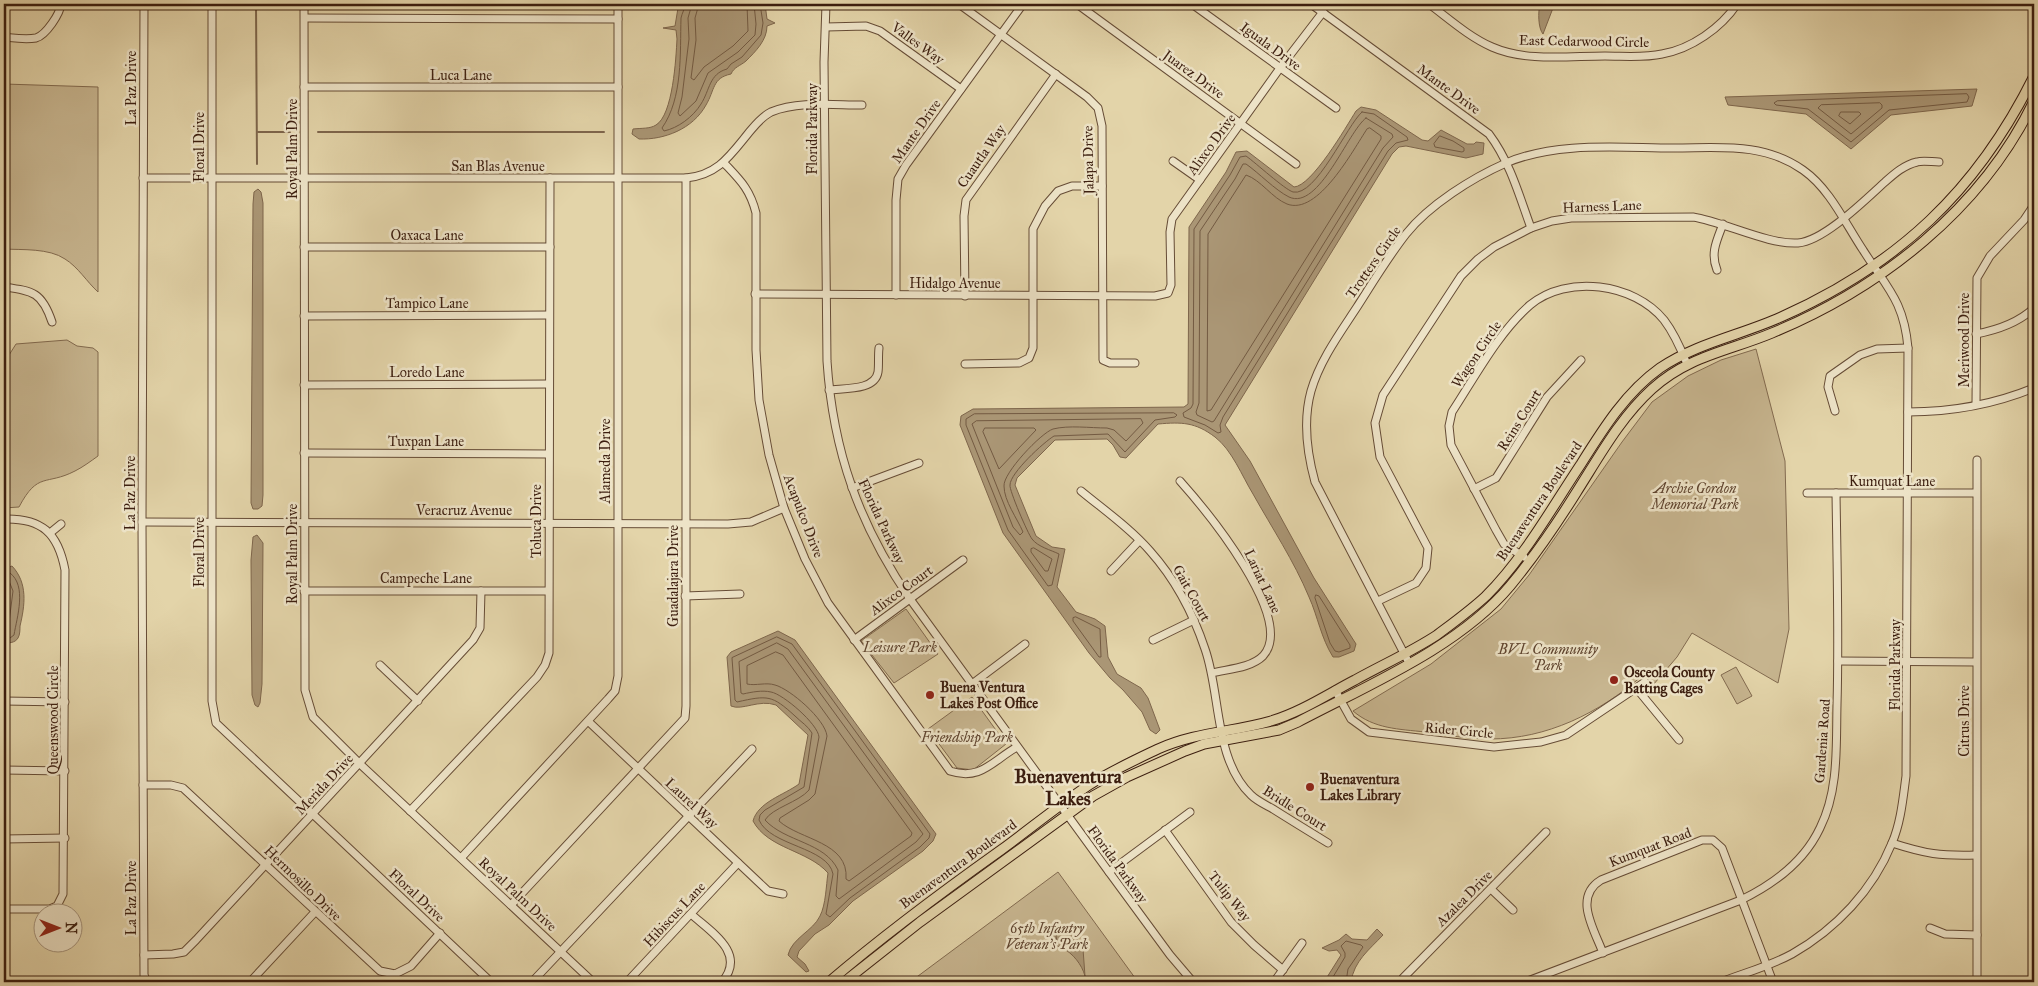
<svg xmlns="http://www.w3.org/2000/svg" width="2038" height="986" font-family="'IM FELL Great Primer',serif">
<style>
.green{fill:#c7b58f;stroke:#826a4f}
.water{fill:#aa9675;stroke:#7e664c}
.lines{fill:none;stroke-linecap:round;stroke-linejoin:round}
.shore{stroke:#735a42;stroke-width:1}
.stream{stroke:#7e664c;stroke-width:2}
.minor-casing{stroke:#664c36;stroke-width:9}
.major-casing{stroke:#3c1e0f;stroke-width:11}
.minor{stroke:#ede3c7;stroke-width:7}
.major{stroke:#e3d4a9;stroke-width:9}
.poi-dot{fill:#8f2418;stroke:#ede3c7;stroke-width:2}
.labels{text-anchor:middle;stroke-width:5;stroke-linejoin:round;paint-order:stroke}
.street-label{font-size:14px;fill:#3c1e0f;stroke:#ede3c7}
.park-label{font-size:14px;font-style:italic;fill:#5f442f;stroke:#ede3c7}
.poi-label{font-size:14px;font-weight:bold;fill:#3c1e0f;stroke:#ede3c7;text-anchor:start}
.district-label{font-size:19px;font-weight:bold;fill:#3c1e0f;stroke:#ede3c7}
</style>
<rect width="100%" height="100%" fill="#e3d4a9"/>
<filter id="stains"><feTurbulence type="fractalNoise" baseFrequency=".004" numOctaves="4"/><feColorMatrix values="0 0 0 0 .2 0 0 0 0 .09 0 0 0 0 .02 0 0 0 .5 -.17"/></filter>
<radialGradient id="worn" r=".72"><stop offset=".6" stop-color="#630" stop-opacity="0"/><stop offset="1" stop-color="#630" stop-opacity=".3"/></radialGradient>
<g class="green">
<path d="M 4,84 L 98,87 L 98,292 C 87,282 78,267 65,259 C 49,248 22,250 4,249 Z"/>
<path d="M 67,340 L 77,346 L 93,348 L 98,352 L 98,456 C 91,461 83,467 75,471 C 46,486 38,471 19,507 L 4,508 L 4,363 L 16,344 Z"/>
<path d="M 1756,349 L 1785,461 L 1789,629 L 1778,683 L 1692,633 L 1677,657 L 1653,685 L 1642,676 C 1599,713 1547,739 1490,739 C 1468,739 1446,735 1425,732 C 1399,729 1374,729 1353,711 L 1431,664 L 1501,609 L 1529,575 L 1622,442 L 1652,402 L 1688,376 L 1721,360 Z"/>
<polygon points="906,609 938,654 894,683 861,641"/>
<polygon points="1736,667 1752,696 1737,704 1721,675"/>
<polygon points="972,697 1006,744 973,770 957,768 928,729"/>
<polygon points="1058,872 1138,982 910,982"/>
</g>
<g class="water">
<path d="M 683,4 L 765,4 L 767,19 L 775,23 L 767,26 C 767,40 756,51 746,61 C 740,66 734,67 731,74 C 712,78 715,90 706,105 C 693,129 664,140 639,139 L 632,134 L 633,129 C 641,128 650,129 656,125 C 673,115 676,58 677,39 L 676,30 L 663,28 L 675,26 L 678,8 Z"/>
<path d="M 1540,4 L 1558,4 L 1553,8 L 1543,34 C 1538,28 1538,12 1540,4 Z"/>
<polygon points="1977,89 1972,106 1891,115 1851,149 1806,114 1728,105 1725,97"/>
<path d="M 1361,107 L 1376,110 L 1422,140 L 1428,141 L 1441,130 L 1467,144 L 1474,144 L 1476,142 L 1484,143 L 1483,154 L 1466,158 L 1406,146 L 1399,147 L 1392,154 L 1225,425 L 1250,461 L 1314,578 L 1356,644 L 1354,651 L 1339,657 L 1333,657 C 1321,638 1318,617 1309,597 C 1294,561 1272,528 1253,494 C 1242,476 1232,450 1215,437 C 1195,422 1182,422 1158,424 L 1126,458 L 1120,457 L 1113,445 L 1107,439 L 1055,440 L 1017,478 L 1015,485 L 1036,536 L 1052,547 L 1065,549 L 1057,587 L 1076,612 L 1095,619 L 1105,626 L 1108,657 L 1117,674 L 1141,688 L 1148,698 L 1160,730 L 1156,734 L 1150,730 L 1142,712 L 1123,690 L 1110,678 L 1089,653 L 1003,533 L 960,425 L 961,416 L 973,409 L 1184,407 L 1188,404 L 1189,227 L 1226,172 L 1236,152 L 1247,151 L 1294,187 C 1312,186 1346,127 1356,111 Z"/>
<polygon points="258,189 261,192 263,203 263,495 262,506 258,509 253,509 251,503 253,204 254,192"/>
<polygon points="257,535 263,543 262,684 260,703 258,707 255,705 252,695 251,560 253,537"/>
<path d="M 12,566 C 28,583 25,605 20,626 C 20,629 20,635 18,638 C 15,643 9,643 4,643 L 4,569 Z"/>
<path d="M 778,631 L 795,640 L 936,834 L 933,841 L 923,851 L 853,901 L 829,925 L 815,934 L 799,951 L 797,957 L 805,964 L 809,971 L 806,972 L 788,955 C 792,938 813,931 820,916 C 826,904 826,886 828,873 C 808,850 768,849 753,821 C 758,802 784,795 799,784 L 808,735 L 776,705 C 759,699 742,711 731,706 L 727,657 L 731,652 Z"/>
<path d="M 1069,927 L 1083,949 L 1085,976 C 1082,965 1073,953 1062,948 C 1058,946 1055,946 1051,944 L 1051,934 L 1058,928 Z"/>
<path d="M 1377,929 L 1383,935 C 1369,950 1354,961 1351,982 L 1324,982 L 1341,955 L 1337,950 L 1329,951 L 1322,948 L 1339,940 L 1346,934 L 1352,939 L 1367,940 Z"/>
</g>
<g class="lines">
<g class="shore">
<path d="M 685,4 C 685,9 682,13 681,18 C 680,53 683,98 662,128 L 664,131 C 678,128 693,117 701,104 C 710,90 709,74 727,69 L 731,64 L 742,57 L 761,35 L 763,23 L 760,4"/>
<polyline points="692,4 688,18 689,39 682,97 678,113 680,116 696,101 708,73 738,52 755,35 756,24 754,4"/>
<polyline points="699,4 695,18 696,40 691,78 694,80 704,67 733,46 748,31 747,4"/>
<polygon points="1967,94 1969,97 1967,102 1889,110 1851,142 1808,109 1776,105 1774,103 1777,101"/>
<polygon points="1880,103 1882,105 1882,108 1851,134 1818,108 1821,105"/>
<path d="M 1362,112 L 1374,114 L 1407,137 L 1408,140 L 1396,143 L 1388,151 L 1223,417 L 1220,425 L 1221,432 L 1218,433 L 1205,425 L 1184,417 L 1183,413 L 1191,408 L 1193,404 L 1194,229 L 1230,175 L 1240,157 L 1246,156 C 1256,163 1284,189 1293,192 C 1316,197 1347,125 1362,112 Z"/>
<polygon points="1841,112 1859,112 1861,114 1850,124 1839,116"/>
<path d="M 1366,118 L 1392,134 L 1393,137 L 1383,148 L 1214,421 L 1212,422 L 1197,415 L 1196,412 L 1199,403 L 1200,231 L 1235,179 L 1243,164 L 1246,164 C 1259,173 1275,190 1289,197 C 1319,211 1348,131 1366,118 Z"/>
<path d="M 1370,128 L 1381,136 L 1381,139 L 1211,410 L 1207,411 L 1208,234 L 1246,175 C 1261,180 1272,198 1287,204 C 1318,216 1353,150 1367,129 Z"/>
<polygon points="1440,136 1453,141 1464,148 1464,151 1462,152 1435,147 1434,144"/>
<path d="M 1174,413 L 1177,415 L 1175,417 L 1155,420 L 1125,452 L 1108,434 L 1054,436 C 1044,442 1010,473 1010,485 C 1009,490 1028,534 1032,539 C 1038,547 1051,550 1059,554 L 1052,585 L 1048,586 L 1008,530 L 966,425 L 966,419 L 974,414 Z"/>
<path d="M 1141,419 L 1143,423 L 1126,441 L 1114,430 L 1107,428 C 1090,428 1069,425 1053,429 C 1041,433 1003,473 1004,486 C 1004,501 1017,518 1023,532 L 1020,535 L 1013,527 L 972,424 L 976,421 Z"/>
<polygon points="985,428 1034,428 1036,430 999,469 983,432"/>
<polygon points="1034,548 1052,559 1048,571 1045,571 1031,552 1031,549"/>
<path d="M 4,573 L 10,573 C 27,586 17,617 14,635 L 10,638 L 4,638"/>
<polyline points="4,580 9,581 13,591 8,630 4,632"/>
<polygon points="1316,595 1319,596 1350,645 1350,648 1339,652 1335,651 1330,643 1315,598"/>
<polygon points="1076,617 1100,629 1101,657 1099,657 1073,621 1073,618"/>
<path d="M 777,637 L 792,644 L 930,834 L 929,838 L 920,847 L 850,898 L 830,917 L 826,914 L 833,874 C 828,847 770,846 759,820 L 760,815 L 765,810 L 804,787 L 812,733 C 808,726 801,722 795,716 C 772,695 768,695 737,702 L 735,700 L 732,658 Z"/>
<path d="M 777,643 L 788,649 L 923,834 L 916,842 L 839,899 L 836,896 L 838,870 C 825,842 785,842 765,820 C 772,808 799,802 809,790 L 819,737 C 818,724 783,694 771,692 C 762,690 752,692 743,694 L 741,693 L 739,662 Z"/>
<path d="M 776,652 L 783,655 L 912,833 L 911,836 L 849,881 L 846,879 C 849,842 800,840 779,821 L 780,818 L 809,800 L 815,794 L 827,736 C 825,719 790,689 775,685 C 766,682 756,686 747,684 L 747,666 Z"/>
<polygon points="1059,933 1067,933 1076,946 1076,950 1073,950 1064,944 1057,942 1056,936"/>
<polyline points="1330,982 1345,957 1345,953 1341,946 1346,941 1361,945 1363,947 1348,969 1346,982"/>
</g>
<g class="stream">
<polyline points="256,4 257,164"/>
<polyline points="258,132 290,132"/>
<polyline points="318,132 604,132"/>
</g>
<g class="minor-casing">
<g id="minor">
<polyline points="144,4 142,522 144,975 147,982"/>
<polyline points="212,4 212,701 216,723 491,982"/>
<polyline points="304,4 305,690 313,717 360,764 593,982"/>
<path d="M 826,4 L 824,62 L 827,361 C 833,452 859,524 910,599 L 1109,872 L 1170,955 L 1193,982"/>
<polyline points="959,4 1087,97 1098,108 1102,126 1103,360 1110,363 1135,363"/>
<polyline points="1077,4 1296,164"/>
<polyline points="1192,4 1336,108"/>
<path d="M 1311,4 L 1489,134 C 1510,162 1519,195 1531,228"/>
<path d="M 1429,4 C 1448,18 1469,37 1492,47 C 1526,62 1569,56 1605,56 C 1624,56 1644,58 1662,54 C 1691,49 1721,28 1737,4"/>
<polyline points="305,18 618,19"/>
<polyline points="826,27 866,26 880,31 961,89"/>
<path d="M 4,37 C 14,38 25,40 36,38 C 46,35 60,14 61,4"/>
<polyline points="304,87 618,87"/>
<polyline points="1173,161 1200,180"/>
<path d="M 724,163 C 740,180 750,189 756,213 L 756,350 L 759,400 L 769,455 L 784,508 L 805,559 L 828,603 L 950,771 C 981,781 992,761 1017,747"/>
<path d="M 143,178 L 686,178 C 719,175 731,154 751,130 C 756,124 763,116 771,112 C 798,101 832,105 862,105"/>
<polyline points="304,247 550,247"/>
<path d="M 1717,270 C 1710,253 1717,240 1723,224"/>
<path d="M 4,287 C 33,291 42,292 52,322"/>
<polyline points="755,294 1155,296 1168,293 1171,285 1170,232 1172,219 1280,68 1323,12"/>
<polyline points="896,295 896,200 898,179 906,165 1023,4"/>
<polyline points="965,296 964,216 966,200 1056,74"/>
<polyline points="304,316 549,315"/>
<path d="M 1976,334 C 1997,330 2018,323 2034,308"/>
<polyline points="965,364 1019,363 1029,358 1033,348 1033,229 1045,206 1058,191 1072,186 1102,186"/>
<polyline points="304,385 549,384"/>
<path d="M 829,390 C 843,388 875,391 878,372 C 879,365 878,356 879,348"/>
<polyline points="1976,404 1977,278 1990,256 2024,220 2034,205"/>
<polyline points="1835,411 1828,387 1830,376 1860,355 1877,349 1908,348"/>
<path d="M 1908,412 C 1950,412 1995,404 2034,388"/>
<polyline points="304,453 548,454"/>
<polyline points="1977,460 1977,982"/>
<path d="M 1180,481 C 1205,509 1297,619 1263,656 C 1251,668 1228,669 1212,673"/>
<polyline points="852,488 919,463"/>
<polyline points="1474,489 1496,478 1547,397 1581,360"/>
<path d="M 1081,491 C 1104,510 1130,528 1150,551 C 1175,579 1193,613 1205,649 C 1221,694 1214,760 1251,795 C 1257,801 1266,805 1273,809 C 1292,821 1310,832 1328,843"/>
<polyline points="1807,493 1976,493"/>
<path d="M 4,519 C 42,518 58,533 65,570 L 63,894 L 57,906 L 50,909 L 4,909"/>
<polyline points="142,522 728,524 751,522 784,508"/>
<polyline points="50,533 61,524"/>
<path d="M 1524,557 L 1504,544 L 1496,530 L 1451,445 L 1449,426 L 1452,412 C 1475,377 1498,333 1530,305 C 1567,274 1634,283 1664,320 C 1674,333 1681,349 1687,364"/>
<polyline points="1111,571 1139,541"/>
<polyline points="304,591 548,591"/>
<polyline points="685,596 740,594"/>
<path d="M 1378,601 L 1416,583 L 1426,568 L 1428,548 L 1380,457 L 1375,423 L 1383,395 L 1461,276 L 1478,259 L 1494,247 L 1531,228 L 1552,221 L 1571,218 L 1693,217 C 1724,222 1769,245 1798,243 C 1824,241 1865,200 1885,182 C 1894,174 1904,165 1917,162 C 1923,160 1932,162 1939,162"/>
<polyline points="854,640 963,560"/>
<polyline points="1153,640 1194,620"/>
<polyline points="1838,661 1976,662"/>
<path d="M 1409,663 L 1315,482 C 1307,453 1303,420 1311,391 C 1320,360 1340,333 1357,307 C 1373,282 1388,257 1406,234 C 1429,205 1472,178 1506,163 C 1557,141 1620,148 1674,148 C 1720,148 1763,142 1803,170 C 1830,189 1845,223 1863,250 C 1887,288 1904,301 1908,348 L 1906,776 C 1903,798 1901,822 1892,843 C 1873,890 1836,929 1792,954 C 1770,966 1744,973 1721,982"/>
<polyline points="380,665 418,701"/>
<polyline points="972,684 1025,644"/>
<polyline points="1637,689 1679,740"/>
<polyline points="1335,690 1351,719 1369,732 1494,747 1541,742 1566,735 1645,682"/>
<polyline points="4,701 65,702"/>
<polyline points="589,722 768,891 783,894"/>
<polyline points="4,770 65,771"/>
<polyline points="143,785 171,785 183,788 380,971 395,974 411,966 440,933"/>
<polyline points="410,811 537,677 545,665 549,653 550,178"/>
<polyline points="1165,830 1231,922 1254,945 1283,970"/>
<polyline points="4,839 65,838"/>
<path d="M 1892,843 C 1926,854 1940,856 1976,855"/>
<polyline points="461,858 608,699 615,691 618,676 618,4"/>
<polyline points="1109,872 1190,812"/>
<polyline points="1491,889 1513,910"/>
<polyline points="511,905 685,718 686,706 686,178"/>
<path d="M 691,914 C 711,932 747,953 722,982"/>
<polyline points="1930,928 1945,934 1977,935"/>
<path d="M 1603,953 C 1594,929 1573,897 1601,880 L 1702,840 L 1713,840 L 1722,848 L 1773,982"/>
<polyline points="144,955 173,954 184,952 196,940 473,640 480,628 481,591"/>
<polyline points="250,982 315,912"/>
<polyline points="532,982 752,749"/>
<polyline points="627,982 738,863"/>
<polyline points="1274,982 1302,943"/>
<polyline points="1401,982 1403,978 1546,832"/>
<path d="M 1525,982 L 1741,900 C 1774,884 1804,862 1820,828 C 1839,790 1836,746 1837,705 C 1839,635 1837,564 1836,493"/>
</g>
</g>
<g class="major-casing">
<g id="major">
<path d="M 829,982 C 884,935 942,892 1001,850 C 1031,828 1059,805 1089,785 C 1111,771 1135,760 1158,749 C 1196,732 1233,732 1271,721 C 1301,712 1328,694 1355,680 C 1382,665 1411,652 1437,635 C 1453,623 1471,610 1486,596 C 1524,558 1551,509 1581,464 C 1603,429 1626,392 1660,368 C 1697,343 1741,335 1781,317 C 1898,265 1977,191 2034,76"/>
<path d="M 844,982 L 920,922 L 1093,796 L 1127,777 L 1185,751 L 1204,744 L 1279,730 L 1298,722 C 1368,685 1459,647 1510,586 C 1534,557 1556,525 1576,493 C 1599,457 1620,418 1652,389 C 1688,356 1729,351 1772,333 C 1881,288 1982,209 2034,101"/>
</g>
</g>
<use href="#minor" class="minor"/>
<use href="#major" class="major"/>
</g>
<g class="poi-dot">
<circle cx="1614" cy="680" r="5"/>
<circle cx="930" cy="695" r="5"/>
<circle cx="1310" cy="787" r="5"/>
</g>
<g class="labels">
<g class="street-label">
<text transform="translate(1584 41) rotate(1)" y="5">East Cedarwood Circle</text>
<text transform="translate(918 43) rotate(36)" y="5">Valles Way</text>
<text transform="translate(1271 46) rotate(36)" y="5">Iguala Drive</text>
<text transform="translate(1194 74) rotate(36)" y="5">Juarez Drive</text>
<text x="461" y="80">Luca Lane</text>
<text transform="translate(131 88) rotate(-90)" y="5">La Paz Drive</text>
<text transform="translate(1449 89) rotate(36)" y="5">Mante Drive</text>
<text transform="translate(812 129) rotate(-90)" y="5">Florida Parkway</text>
<text transform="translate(916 131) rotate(-55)" y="5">Mante Drive</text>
<text transform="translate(1211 144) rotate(-54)" y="5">Alixco Drive</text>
<text transform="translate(199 147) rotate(-90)" y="5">Floral Drive</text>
<text transform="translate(292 149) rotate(-90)" y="5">Royal Palm Drive</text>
<text transform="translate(981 156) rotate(-55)" y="5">Cuautla Way</text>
<text transform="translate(1088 160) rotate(-91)" y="5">Jalapa Drive</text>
<text x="498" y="171">San Blas Avenue</text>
<text transform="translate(1602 206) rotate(-2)" y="5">Harness Lane</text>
<text x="427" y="240">Oaxaca Lane</text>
<text transform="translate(1373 262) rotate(-55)" y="5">Trotters Circle</text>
<text x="955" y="288">Hidalgo Avenue</text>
<text x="427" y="308">Tampico Lane</text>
<text transform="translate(1964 340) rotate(-90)" y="5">Meriwood Drive</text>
<text transform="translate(1476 354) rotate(-56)" y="5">Wagon Circle</text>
<text x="427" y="377">Loredo Lane</text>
<text transform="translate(1519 420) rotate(-58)" y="5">Reins Court</text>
<text x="426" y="446">Tuxpan Lane</text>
<text transform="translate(605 461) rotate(-90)" y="5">Alameda Drive</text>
<text x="1892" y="486">Kumquat Lane</text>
<text transform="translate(130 493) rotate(-90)" y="5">La Paz Drive</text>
<text transform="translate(1539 501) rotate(-56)" y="5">Buenaventura Boulevard</text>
<text x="464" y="515">Veracruz Avenue</text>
<text transform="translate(804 516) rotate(69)" y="5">Acapulco Drive</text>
<text transform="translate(536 521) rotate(-90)" y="5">Toluca Drive</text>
<text transform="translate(882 521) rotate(65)" y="5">Florida Parkway</text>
<text transform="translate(199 552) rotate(-90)" y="5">Floral Drive</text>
<text transform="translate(292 554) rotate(-90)" y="5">Royal Palm Drive</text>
<text transform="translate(673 576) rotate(-90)" y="5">Guadalajara Drive</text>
<text x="426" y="583">Campeche Lane</text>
<text transform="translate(1263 581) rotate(65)" y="5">Lariat Lane</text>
<text transform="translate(901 590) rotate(-36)" y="5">Alixco Court</text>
<text transform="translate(1192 593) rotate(61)" y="5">Gait Court</text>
<text transform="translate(1895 665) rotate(-90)" y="5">Florida Parkway</text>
<text transform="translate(53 720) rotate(-90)" y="5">Queenswood Circle</text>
<text transform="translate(1964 721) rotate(-90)" y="5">Citrus Drive</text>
<text transform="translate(1459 730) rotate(5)" y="5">Rider Circle</text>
<text transform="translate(1822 741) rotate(-86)" y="5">Gardenia Road</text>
<text transform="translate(324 784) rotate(-47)" y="5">Merida Drive</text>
<text transform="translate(692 803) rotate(43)" y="5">Laurel Way</text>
<text transform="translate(1295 808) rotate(32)" y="5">Bridle Court</text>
<text transform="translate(1650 847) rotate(-21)" y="5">Kumquat Road</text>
<text transform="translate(958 864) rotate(-36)" y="5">Buenaventura Boulevard</text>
<text transform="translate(1118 864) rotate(54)" y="5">Florida Parkway</text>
<text transform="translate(303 883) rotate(44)" y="5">Hermosillo Drive</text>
<text transform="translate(518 894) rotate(43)" y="5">Royal Palm Drive</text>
<text transform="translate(417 895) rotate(43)" y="5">Floral Drive</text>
<text transform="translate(1230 896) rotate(52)" y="5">Tulip Way</text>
<text transform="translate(131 898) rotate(-90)" y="5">La Paz Drive</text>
<text transform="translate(1464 898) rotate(-45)" y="5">Azalea Drive</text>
<text transform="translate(674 914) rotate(-47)" y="5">Hibiscus Lane</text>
</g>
<g class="park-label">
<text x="1695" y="493">Archie Gordon<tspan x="1695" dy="16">Memorial Park</tspan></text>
<text x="900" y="652">Leisure Park</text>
<text x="1548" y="654">BVL Community<tspan x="1548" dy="16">Park</tspan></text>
<text x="967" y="742">Friendship Park</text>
<text x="1047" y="933">65th Infantry<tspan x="1047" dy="16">Veteran's Park</tspan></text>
</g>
<g class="poi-label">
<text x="1624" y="677">Osceola County<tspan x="1624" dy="16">Batting Cages</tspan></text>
<text x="940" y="692">Buena Ventura<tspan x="940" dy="16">Lakes Post Office</tspan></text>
<text x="1320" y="784">Buenaventura<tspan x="1320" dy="16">Lakes Library</tspan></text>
</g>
<g class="district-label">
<text x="1068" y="783">Buenaventura<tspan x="1068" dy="22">Lakes</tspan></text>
</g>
</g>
<rect width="2038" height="986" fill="none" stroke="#e3d4a9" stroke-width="20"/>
<rect x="5" y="5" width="2028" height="976" fill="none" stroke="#3c1e0f" stroke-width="2.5"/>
<rect x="10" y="10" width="2018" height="966" fill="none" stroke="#3c1e0f"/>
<g transform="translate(58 928) rotate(90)"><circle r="24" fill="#ede3c7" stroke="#a6947d"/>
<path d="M0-4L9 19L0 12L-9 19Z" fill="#8f2418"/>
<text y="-8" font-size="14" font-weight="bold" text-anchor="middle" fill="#3c1e0f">N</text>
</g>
<rect width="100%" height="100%" filter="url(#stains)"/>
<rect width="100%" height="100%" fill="url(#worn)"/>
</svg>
